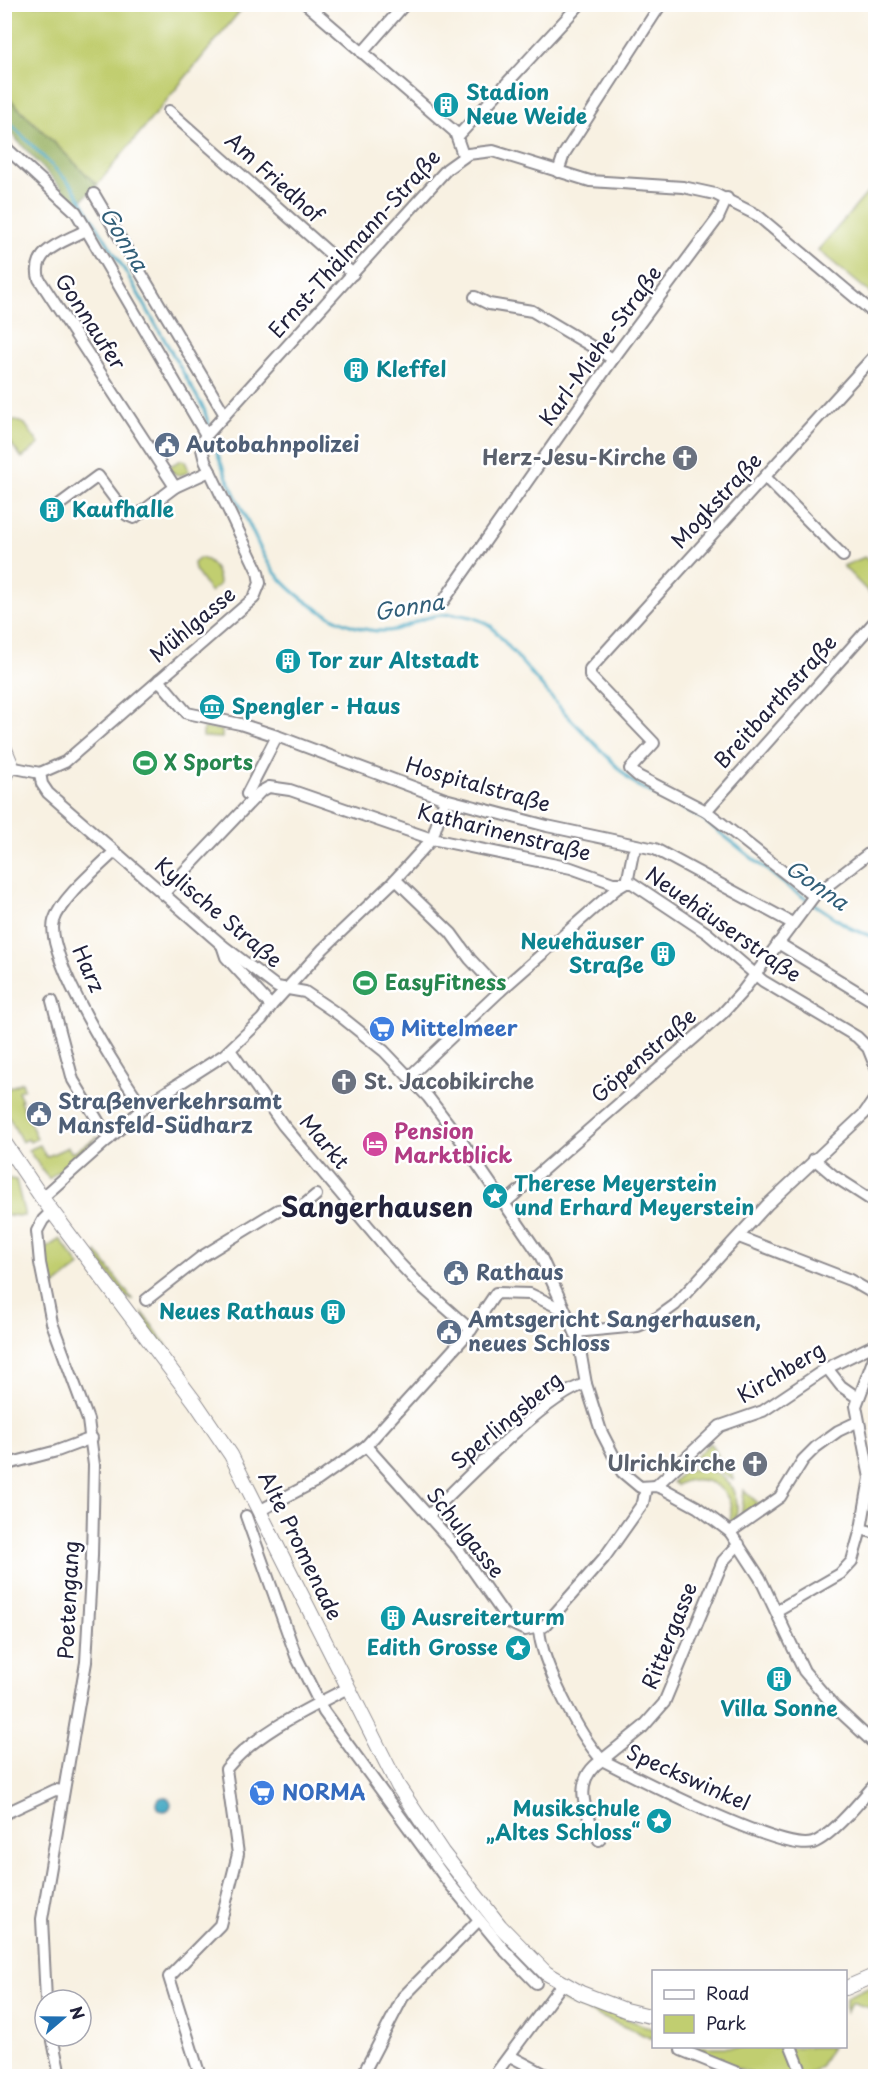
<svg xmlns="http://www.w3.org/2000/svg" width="880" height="2081" font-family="'Playpen Sans',sans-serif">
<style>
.green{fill:#c1ce70;stroke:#727856;stroke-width:1.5}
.forest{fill:#98b162;stroke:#5d6a4e;stroke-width:1.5}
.water{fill:#43a8c3;stroke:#32657f;stroke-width:1.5}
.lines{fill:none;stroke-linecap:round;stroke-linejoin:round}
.stream{stroke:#43a8c3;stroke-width:3}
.minor-casing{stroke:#8d8a8e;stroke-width:14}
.major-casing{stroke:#8d8a8e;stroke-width:16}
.minor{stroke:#fff;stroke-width:10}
.major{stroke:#fff;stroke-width:14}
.labels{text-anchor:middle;stroke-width:5;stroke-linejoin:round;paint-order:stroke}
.culture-label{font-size:21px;font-weight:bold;fill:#0d838f;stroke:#fff;text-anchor:start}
.street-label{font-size:21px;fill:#22223b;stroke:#fff}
.service-label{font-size:21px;font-weight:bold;fill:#4e5e75;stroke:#fff;text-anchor:start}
.worship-label{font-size:21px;font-weight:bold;fill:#5b616d;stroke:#fff;text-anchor:end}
.leisure-label{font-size:21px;font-weight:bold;fill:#27864d;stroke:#fff;text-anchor:start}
.shop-label{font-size:21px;font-weight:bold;fill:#366cbe;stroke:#fff;text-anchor:start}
.hotel-label{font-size:21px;font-weight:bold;fill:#b23c85;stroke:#fff;text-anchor:start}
.water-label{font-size:22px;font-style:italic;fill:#315e78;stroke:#fff}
.district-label{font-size:27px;font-weight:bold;fill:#22223b;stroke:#fff}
</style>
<rect width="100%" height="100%" fill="#fff"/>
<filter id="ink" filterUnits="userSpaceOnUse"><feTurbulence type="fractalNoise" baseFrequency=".0167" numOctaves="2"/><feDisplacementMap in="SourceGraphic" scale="12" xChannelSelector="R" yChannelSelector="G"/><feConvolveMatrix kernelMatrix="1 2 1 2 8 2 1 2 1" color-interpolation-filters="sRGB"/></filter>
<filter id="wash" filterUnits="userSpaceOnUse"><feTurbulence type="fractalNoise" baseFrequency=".008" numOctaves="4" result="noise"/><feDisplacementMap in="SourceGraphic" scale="24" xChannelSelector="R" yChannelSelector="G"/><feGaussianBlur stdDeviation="1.35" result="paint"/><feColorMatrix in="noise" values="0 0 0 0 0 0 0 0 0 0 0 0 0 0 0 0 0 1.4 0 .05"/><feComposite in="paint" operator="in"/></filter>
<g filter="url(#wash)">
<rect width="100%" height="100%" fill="#f8f1e2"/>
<g class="green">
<polygon points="4,5 245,5 97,185 5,94"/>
<polygon points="870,190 875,199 875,297 818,250"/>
<polygon points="14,420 25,424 39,444 22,458 5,436 5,429"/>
<path d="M 181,460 L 185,461 L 189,471 C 181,478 173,475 168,467 Z"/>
<polygon points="865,557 875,568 874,598 843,566"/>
<path d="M 200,558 C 212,559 219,573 219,585 L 210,592 L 195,570 L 194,563 Z"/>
<polygon points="203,728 222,730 222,738 203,737"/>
<polygon points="22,1082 24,1088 18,1091 22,1100 20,1101 37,1138 30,1142 28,1139 22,1142 5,1109 5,1090"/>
<polygon points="98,1137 49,1179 28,1150 40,1145 46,1157 68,1147 72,1153"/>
<polygon points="5,1178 16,1180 25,1216 5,1215"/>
<polygon points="60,1239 80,1266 50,1290 43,1250"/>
<polygon points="97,1252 132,1299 126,1297 95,1256"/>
<path d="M 143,1313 L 167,1346 L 160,1346 C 153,1337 143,1325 143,1313 Z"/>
<polygon points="710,1443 718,1455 706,1463 687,1465"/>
<polygon points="720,1459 733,1476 733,1480 711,1466"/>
<path d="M 705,1469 C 731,1476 743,1498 734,1524 L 730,1521 C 738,1489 702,1470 677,1485 L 673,1482 L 685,1470 Z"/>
<polygon points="744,1490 761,1506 741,1520"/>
<polygon points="875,1984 875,2010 851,2002 846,2014 846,1997"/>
<polygon points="568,1996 653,2029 653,2039 561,2000"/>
<polygon points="674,2047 832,2047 821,2065 808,2076 758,2076"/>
</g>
<polygon class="forest" points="4,94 97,185 77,205 5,127"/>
<circle class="water" cx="164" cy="1804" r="7"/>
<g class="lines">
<g class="stream">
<polyline points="4,117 73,187 127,274 204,409 209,426"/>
<path d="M 211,433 C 220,466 235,495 250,526 C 257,541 263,557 273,570 C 297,601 347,633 387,631 C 397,631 408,625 417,621 C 443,611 467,611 491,626 L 563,711 L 629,779 L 640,787 L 703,819 L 791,889 L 852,929 L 876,938"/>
</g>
</g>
</g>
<g filter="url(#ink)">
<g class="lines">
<g class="minor-casing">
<g id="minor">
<polyline points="306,4 455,132 463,155"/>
<polyline points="362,53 405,4"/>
<polyline points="169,111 353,274"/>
<polyline points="458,136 580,4"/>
<polyline points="4,146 76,212 206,435"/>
<polyline points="558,172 564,154 661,4"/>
<polyline points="94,194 225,415"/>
<path d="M 86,230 C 65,242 31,249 39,279 L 175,487"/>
<polyline points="475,297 489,304 532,311 613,359"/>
<polyline points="766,478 843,556"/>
<polyline points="56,507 98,476 127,515 134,518 175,487 210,471"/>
<polyline points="442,603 613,359 718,218 727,198"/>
<polyline points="159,680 187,713 240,724 277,736 445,799 547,826 655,849 792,923"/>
<polyline points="10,767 40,773 65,762 254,598 260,583 258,572 205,461 202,449 204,438 447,169 468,154 493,151 590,181 683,187 715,194 757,215 876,315"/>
<polyline points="40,773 42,784 48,793 222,945 277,987 305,992 339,1015 384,1051 428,1097 460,1139 541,1257 578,1339 586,1384 601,1431 622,1472 640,1487 656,1486 664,1489 697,1507 730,1532 760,1578 804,1671 834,1706 876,1745"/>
<polyline points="253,799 247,794 277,736"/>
<polyline points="706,811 876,620"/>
<path d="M 114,852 C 98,868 61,898 54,921 C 44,955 121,1078 144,1108"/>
<polyline points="396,880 451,933 470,959 500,991"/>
<polyline points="627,883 633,853 638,846"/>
<polyline points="163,894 260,792 269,787 290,790 432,839 571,868 613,883 632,883 707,933 763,981 857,1037 868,1048 876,1068"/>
<polyline points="814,896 706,811 638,776 630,769 654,743 590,676 590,669 876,354"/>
<polyline points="778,943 876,1003"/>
<polyline points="222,945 226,957 271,1006"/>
<polyline points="52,1001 73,1080 109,1139"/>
<polyline points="230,1050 283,1125 399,1263 421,1286 471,1330"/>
<polyline points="410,1076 500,991 616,889 626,883"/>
<polyline points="814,1159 834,1176 876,1203"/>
<polyline points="42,1198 149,1103 224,1055 262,1019 271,1006 323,949 392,883 432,839 445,799"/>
<polyline points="505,1203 723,1013 742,992 814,896 876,848"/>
<polyline points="739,1237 850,1280 876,1295"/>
<polyline points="146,1300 201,1257 278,1210 304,1205 316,1195"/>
<polyline points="575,1332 638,1326 657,1318 675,1305 767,1205 864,1114 876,1097"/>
<polyline points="827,1368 841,1386 858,1398"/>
<polyline points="366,1446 458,1549 510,1623 525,1630 544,1626 604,1558 643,1503 646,1487"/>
<polyline points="4,1465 57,1451 92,1438"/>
<polyline points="656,1486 720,1426 763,1411 827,1368 876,1344"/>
<polyline points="259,1511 318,1480 366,1446 471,1330 496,1293 530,1294 564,1310"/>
<polyline points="246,1516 296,1656 324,1712 449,1883 506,1952 536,1983"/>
<path d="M 428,1516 C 459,1486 549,1392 586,1384"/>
<polyline points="861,1529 876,1533"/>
<polyline points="730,1532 780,1497 803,1460 816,1447 838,1431 857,1422"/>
<polyline points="776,1611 840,1574 852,1561 861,1529 870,1478 856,1406 874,1358 876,1345"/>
<path d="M 539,1629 C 541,1662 579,1735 602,1760 C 570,1781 586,1813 599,1840"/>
<path d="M 602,1760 C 635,1777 783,1853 813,1843 C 833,1835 862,1799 876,1783"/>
<polyline points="602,1760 643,1727 664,1703 723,1561 739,1544"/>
<polyline points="4,1814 55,1790 63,1791"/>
<polyline points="46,2000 42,1919 86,1662 92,1556 94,1465 88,1420 52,1323 40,1263 37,1231 43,1220 52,1211"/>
<polyline points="52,2036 60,2076"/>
<polyline points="791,2046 803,2076"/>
<polyline points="681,2050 745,2076"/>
<polyline points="510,2056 548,2076"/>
<path d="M 200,2076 L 169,1977 L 220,1925 L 238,1854 L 226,1769 C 254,1734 309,1708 348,1688"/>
<polyline points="362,2076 403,1997 478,1921"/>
<polyline points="494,2076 562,1984"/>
</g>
</g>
<g class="major-casing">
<g id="major">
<polyline points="4,747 11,764 4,778"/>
<polyline points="4,1142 42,1198 195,1402 231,1455 398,1786 442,1852 500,1926 546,1973 581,1993 625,2010 654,2017"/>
<polyline points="846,1988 876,1975"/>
</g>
</g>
<use href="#minor" class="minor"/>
<use href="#major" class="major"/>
</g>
</g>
<defs>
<g id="building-disc" transform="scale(1.35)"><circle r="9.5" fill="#0f9aa8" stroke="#fff"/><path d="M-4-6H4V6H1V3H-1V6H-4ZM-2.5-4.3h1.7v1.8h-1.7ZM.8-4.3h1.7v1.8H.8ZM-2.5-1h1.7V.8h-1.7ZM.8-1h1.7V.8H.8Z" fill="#fff"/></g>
<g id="civic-disc" transform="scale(1.35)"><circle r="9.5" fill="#5c6f8a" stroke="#fff"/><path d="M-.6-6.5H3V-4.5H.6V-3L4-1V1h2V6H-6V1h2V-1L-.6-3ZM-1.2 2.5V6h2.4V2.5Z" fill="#fff"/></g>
<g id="church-disc" transform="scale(1.35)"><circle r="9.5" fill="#6b7280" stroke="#fff"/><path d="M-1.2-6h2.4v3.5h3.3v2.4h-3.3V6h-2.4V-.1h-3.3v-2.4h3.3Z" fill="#fff"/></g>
<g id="museum-disc" transform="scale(1.35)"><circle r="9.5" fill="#0f9aa8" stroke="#fff"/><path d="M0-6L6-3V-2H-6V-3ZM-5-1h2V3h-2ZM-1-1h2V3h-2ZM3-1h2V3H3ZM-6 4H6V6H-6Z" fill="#fff"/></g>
<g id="stadium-disc" transform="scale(1.35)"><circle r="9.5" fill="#2e9e5b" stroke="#fff"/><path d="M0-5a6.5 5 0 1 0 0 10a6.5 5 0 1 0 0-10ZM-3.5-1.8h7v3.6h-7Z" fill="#fff"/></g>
<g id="supermarket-disc" transform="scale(1.35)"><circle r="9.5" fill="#3f7fe0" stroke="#fff"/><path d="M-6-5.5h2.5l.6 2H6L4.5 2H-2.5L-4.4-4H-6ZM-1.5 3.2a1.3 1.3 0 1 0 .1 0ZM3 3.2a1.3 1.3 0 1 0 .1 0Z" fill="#fff"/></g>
<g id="hotel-disc" transform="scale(1.35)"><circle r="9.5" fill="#d1479c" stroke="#fff"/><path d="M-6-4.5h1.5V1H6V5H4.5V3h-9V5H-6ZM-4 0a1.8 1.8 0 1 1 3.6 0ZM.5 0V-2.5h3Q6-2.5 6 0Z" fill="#fff"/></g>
<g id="sight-disc" transform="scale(1.35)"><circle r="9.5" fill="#0f9aa8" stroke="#fff"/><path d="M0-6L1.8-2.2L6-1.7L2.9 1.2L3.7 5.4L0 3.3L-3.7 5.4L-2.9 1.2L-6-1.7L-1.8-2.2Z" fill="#fff"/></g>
</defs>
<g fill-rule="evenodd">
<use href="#building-disc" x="446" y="105"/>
<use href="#building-disc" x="356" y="370"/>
<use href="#civic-disc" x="167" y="445"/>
<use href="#church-disc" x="685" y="458"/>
<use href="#building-disc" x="52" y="510"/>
<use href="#building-disc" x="288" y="661"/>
<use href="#museum-disc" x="212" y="707"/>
<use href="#stadium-disc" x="145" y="763"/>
<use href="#building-disc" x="663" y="954"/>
<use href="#stadium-disc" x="365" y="983"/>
<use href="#supermarket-disc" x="382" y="1029"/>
<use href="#church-disc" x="344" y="1082"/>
<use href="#civic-disc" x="39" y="1114"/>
<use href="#hotel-disc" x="375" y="1144"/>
<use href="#sight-disc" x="495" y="1196"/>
<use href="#civic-disc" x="456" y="1273"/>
<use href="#building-disc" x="333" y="1312"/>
<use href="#civic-disc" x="449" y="1332"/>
<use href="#church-disc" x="755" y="1464"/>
<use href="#building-disc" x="393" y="1618"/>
<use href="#sight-disc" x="518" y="1648"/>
<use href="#building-disc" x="779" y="1679"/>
<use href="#supermarket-disc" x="262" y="1793"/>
<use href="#sight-disc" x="659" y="1821"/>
</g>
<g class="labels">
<g class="culture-label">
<text x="466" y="100">Stadion<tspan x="466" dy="24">Neue Weide</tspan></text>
<text x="376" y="377">Kleffel</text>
<text x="72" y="517">Kaufhalle</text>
<text x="308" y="668">Tor zur Altstadt</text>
<text x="232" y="714">Spengler - Haus</text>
<text x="644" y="949" text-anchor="end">Neuehäuser<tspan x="644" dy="24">Straße</tspan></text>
<text x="514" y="1191">Therese Meyerstein<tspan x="514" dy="24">und Erhard Meyerstein</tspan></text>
<text x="314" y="1319" text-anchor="end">Neues Rathaus</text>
<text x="412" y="1625">Ausreiterturm</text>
<text x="498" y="1655" text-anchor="end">Edith Grosse</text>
<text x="779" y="1716" text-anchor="middle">Villa Sonne</text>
<text x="640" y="1816" text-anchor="end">Musikschule<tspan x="640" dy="24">„Altes Schloss“</tspan></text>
</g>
<g class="street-label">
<text transform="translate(274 178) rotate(42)" y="7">Am Friedhof</text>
<text transform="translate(355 244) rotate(-48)" y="7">Ernst-Thälmann-Straße</text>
<text transform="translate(90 322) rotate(57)" y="7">Gonnaufer</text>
<text transform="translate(601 346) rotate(-54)" y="7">Karl-Miehe-Straße</text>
<text transform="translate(717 501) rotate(-47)" y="7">Mogkstraße</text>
<text transform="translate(193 625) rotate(-40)" y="7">Mühlgasse</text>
<text transform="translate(776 702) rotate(-48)" y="7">Breitbarthstraße</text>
<text transform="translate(478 785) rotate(16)" y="7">Hospitalstraße</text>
<text transform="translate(504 833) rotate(14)" y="7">Katharinenstraße</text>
<text transform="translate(218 913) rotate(40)" y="7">Kylische Straße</text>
<text transform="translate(723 925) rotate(35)" y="7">Neuehäuserstraße</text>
<text transform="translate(88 969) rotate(66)" y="7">Harz</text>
<text transform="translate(644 1056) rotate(-41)" y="7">Göpenstraße</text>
<text transform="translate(324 1142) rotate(50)" y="7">Markt</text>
<text transform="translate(781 1373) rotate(-31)" y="7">Kirchberg</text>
<text transform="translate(507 1421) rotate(-40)" y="7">Sperlingsberg</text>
<text transform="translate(465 1533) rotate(51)" y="7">Schulgasse</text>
<text transform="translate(300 1546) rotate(64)" y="7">Alte Promenade</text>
<text transform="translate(69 1600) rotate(-87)" y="7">Poetengang</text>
<text transform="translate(670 1636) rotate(-68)" y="7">Rittergasse</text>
<text transform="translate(688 1778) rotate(24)" y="7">Speckswinkel</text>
</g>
<g class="service-label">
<text x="186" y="452">Autobahnpolizei</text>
<text x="58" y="1109">Straßenverkehrsamt<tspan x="58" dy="24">Mansfeld-Südharz</tspan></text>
<text x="476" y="1280">Rathaus</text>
<text x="468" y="1327">Amtsgericht Sangerhausen,<tspan x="468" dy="24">neues Schloss</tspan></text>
</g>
<g class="worship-label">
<text x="666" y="465">Herz-Jesu-Kirche</text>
<text x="364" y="1089" text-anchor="start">St. Jacobikirche</text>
<text x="736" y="1471">Ulrichkirche</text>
</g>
<g class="leisure-label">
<text x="164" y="770">X Sports</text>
<text x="385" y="990">EasyFitness</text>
</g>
<g class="shop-label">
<text x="401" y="1036">Mittelmeer</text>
<text x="282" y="1800">NORMA</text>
</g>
<g class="hotel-label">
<text x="394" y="1139">Pension<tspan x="394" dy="24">Marktblick</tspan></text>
</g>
<g class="water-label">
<text transform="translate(124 239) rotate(59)" y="8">Gonna</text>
<text transform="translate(409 607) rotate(-9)" y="8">Gonna</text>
<text transform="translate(817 885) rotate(35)" y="8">Gonna</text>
</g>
<g class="district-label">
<text x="377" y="1217">Sangerhausen</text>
</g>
</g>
<rect width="880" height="2081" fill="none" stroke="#fff" stroke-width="24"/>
<rect x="652" y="1970" width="195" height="78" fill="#ffffff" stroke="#a7a7b1" stroke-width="1.5"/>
<rect x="664" y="1990" width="30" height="9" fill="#ffffff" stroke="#a7a7b1" stroke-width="1.5"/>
<text x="706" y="2000" font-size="18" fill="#22223b">Road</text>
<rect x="664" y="2015" width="30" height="18" fill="#c1ce70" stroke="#a7a7b1" stroke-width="1.5"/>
<text x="706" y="2030" font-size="18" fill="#22223b">Park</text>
<g transform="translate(63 2018) rotate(70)"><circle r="28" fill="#ffffff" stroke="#a7a7b1" stroke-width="1.5"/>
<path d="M0-4.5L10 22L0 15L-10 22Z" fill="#1f6fb2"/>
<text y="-9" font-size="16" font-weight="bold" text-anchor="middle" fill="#22223b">N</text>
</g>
</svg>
